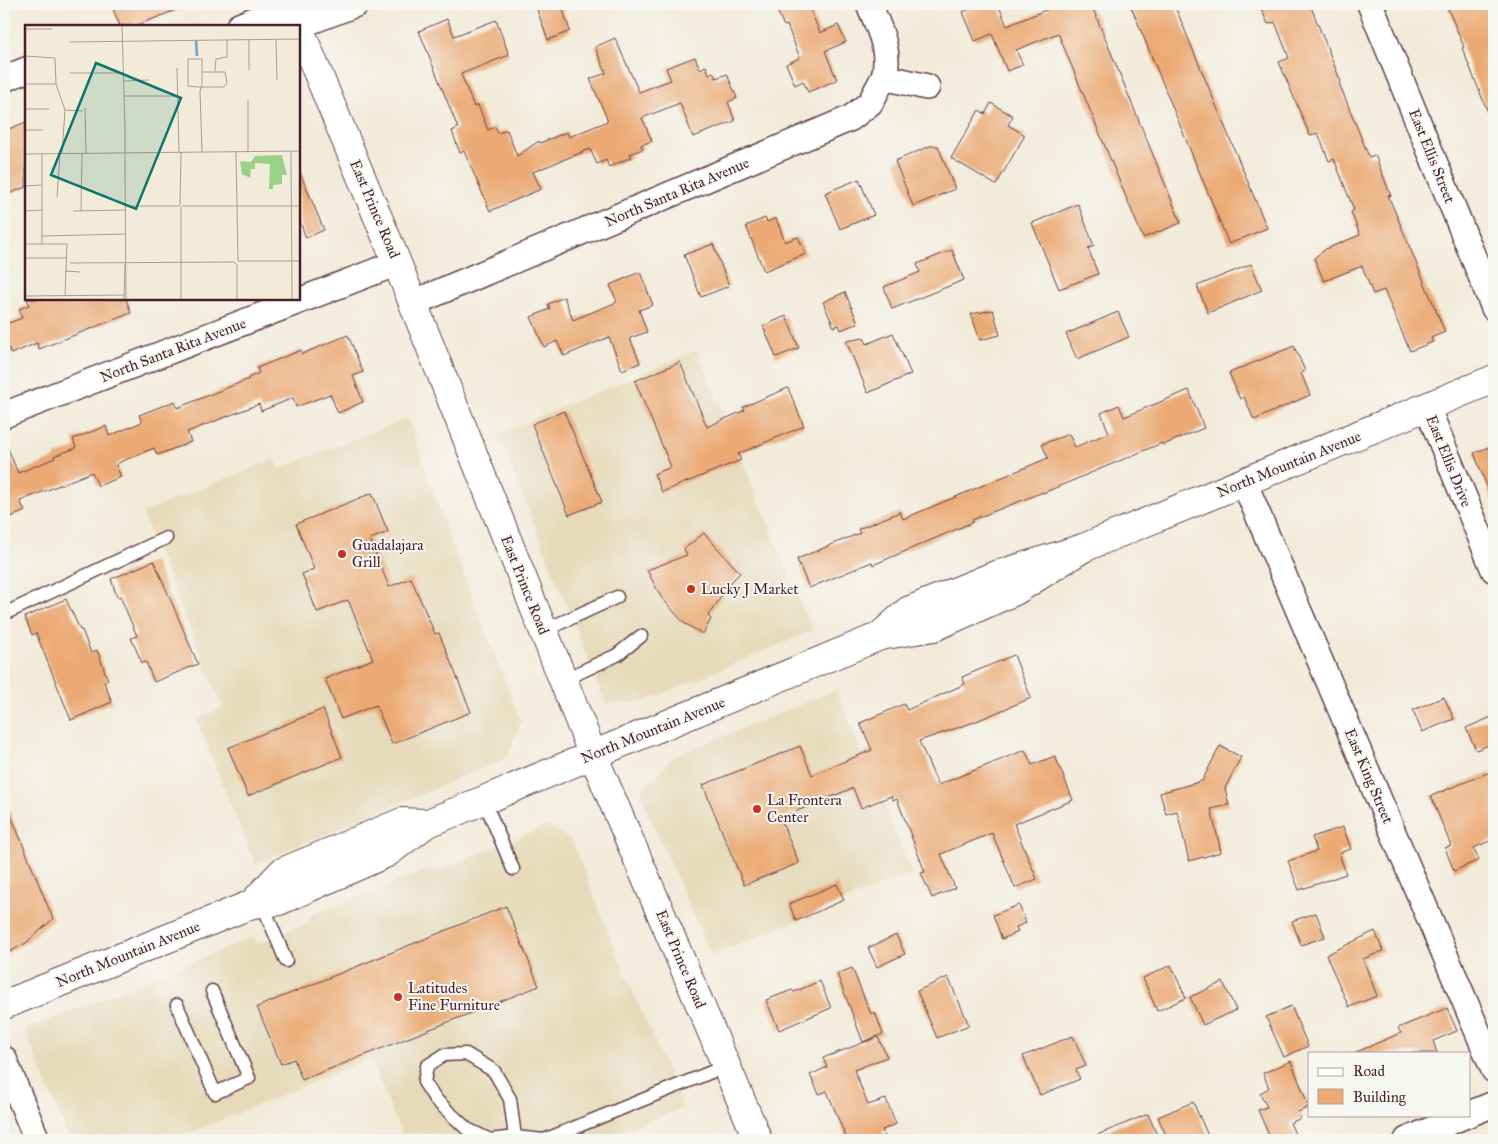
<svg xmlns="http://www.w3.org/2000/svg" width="1498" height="1144" font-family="'IM FELL Great Primer',serif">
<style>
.built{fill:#e6daba}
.building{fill:#ebaa74}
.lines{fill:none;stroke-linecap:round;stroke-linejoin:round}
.lane-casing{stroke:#633e45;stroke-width:15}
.street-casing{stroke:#633e45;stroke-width:28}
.secondary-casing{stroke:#633e45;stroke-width:30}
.lane{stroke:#fff;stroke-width:12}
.street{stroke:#fff;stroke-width:25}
.secondary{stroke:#fff;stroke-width:28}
.poi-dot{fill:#c8321e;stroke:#f6f6f2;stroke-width:2}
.labels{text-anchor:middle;stroke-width:4;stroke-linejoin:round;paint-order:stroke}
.street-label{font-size:15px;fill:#4a1f2b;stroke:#f6f6f2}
.poi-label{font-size:15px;fill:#4a1f2b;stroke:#f6f6f2;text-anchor:start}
.inset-river{fill:none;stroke:#58afd4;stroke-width:2.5}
.inset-road{fill:none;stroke:#af9993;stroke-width:1}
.view{fill:#0f766e;fill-opacity:0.15;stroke:#0f766e;stroke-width:2.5}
.inset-edge{fill:none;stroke:#4a1f2b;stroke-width:2.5}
</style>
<rect width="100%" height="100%" fill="#f6f6f2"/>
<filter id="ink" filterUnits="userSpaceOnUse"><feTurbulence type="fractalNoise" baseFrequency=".02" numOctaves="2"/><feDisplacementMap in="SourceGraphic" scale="10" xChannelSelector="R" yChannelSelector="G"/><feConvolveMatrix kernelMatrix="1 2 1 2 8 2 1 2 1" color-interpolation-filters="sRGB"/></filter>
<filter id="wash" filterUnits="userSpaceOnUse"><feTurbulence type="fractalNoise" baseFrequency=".0096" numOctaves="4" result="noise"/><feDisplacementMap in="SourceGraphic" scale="20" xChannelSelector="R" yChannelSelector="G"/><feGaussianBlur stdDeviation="1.12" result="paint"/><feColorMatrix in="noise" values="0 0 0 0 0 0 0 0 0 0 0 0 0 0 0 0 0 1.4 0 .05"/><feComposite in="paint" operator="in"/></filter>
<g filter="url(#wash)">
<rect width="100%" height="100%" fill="#f2ebd9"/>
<g class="built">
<polygon points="697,350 812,631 643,702 606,704 498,434"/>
<polygon points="408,418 446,530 521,722 507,758 255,864 196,719 223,708 142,513 275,459 279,469"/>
<polygon points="836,690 912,873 711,956 640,793 673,757"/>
<polygon points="547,826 571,839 618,956 683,1108 597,1140 404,1140 370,1059 172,1140 69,1140 25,1030 254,937 256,944 311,922 309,916 432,868 434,872"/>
</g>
<g id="blocks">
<g class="building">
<polygon points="111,4 189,4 189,5 135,26 120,26"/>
<polygon points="535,4 561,4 570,31 548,40"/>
<polygon points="774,4 808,4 820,33 838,25 846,42 825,51 837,80 808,92 803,81 795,85 786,64 800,58 787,25 784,26"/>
<polygon points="982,4 998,4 1007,26 1048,9 1046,4 1091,4 1181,223 1143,238 1058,33 1016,50 1023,65 1007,71 992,34 975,41 963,12"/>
<polygon points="1130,4 1174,4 1267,228 1229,244"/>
<polygon points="1259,4 1317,4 1311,7 1341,82 1339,83 1369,157 1375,155 1391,196 1388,195 1445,332 1431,338 1433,342 1410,351 1384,290 1373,294 1362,266 1324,281 1314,258 1326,249 1360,235 1351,212 1354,210 1334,159 1329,161 1318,133 1310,136 1279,62 1289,58 1275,22 1268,24"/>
<polygon points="1446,4 1494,4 1494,127 1462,48 1464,47"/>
<polygon points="447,19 454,36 496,20 509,55 461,74 474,107 478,105 488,130 495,127 498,133 507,130 517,156 539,141 540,143 567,132 569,137 608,121 590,79 606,73 595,47 615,38 639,92 671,80 666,68 695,57 700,69 706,66 709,74 713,72 716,78 727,74 737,98 728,102 735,121 693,137 680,103 642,118 652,141 641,145 643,149 630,154 632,157 609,167 606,160 597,164 590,149 533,172 541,189 490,211 464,151 460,153 452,131 458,128 419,31"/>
<polygon points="991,103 1013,116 1008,125 1025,135 996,185 951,158 979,110 985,114"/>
<polygon points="26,122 26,187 4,196 4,131"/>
<polygon points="930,146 938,146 955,189 913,206 895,161"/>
<polygon points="299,170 324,230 306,238 299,219"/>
<polygon points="859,179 874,215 840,229 825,193"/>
<polygon points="1078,204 1094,246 1088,248 1098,274 1059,289 1032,223"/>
<polygon points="765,218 767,222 776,218 785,242 798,237 806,254 764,271 746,226"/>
<polygon points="713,244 729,286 701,297 684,255"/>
<polygon points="952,250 964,280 892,309 884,287 920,272 917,264"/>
<polygon points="1251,264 1262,290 1208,313 1197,286"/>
<polygon points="640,272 653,305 639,310 647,332 630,338 640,363 622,370 609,337 564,356 557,341 544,347 531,317 550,309 548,304 564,297 573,320 617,302 610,285"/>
<polygon points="845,292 858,323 841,330 839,325 834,327 823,302"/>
<polygon points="27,299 126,299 131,313 39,349 37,343 11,354 4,336 4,325 22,318 19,309 29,305"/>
<polygon points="993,310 1000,335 980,340 971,314"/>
<polygon points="1118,312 1129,337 1077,359 1066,334"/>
<polygon points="786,316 799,348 776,357 763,326"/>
<polygon points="893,333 911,374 868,393 846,341 864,338 867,344"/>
<polygon points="348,335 363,372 353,376 363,402 338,413 330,394 296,407 293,398 261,411 259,404 187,432 191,442 157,455 154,448 120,462 116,465 121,477 98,486 92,472 20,501 25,511 4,520 4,439 18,473 55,458 54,456 76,448 73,439 106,426 109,436 142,422 139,415 175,401 177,408 249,379 248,378 259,373 257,368 301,350 302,354"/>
<polygon points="1294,346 1305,371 1301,373 1310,395 1254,420 1244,397 1240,399 1229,373"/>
<polygon points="680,362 707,427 745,410 743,407 788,388 804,426 738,454 741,460 662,492 654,474 671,467 635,381"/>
<polygon points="1189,390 1204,428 1163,445 1162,443 1043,493 1043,492 972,520 973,522 873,565 872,562 809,588 797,559 860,533 858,529 900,512 903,519 1048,458 1042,444 1069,434 1075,447 1109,433 1101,413 1119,405 1124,417"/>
<polygon points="564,411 602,502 569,515 532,424"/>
<polygon points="1494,445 1494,502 1493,502 1474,453"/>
<polygon points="372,493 388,532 370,539 389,587 411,578 435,634 439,633 471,712 392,744 376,705 341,719 325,679 373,659 348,600 317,612 302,574 314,569 296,524"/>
<polygon points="704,533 740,573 732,581 708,616 711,619 703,634 684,623 661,597 647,570 687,555 684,549"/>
<polygon points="154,561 198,664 154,682 146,662 142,663 131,638 137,636 120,596 117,597 111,579"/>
<polygon points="66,599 80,630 82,630 91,653 97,650 108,680 104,682 112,702 71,720 36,633 32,635 25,617"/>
<polygon points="1014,655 1031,698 974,722 919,741 938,785 1025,750 1032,765 1055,756 1073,800 1014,824 1037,879 1015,888 992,833 941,854 955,888 932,898 921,873 925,872 897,799 893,800 891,796 861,808 853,788 780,818 799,863 744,885 703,785 800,746 812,775 872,750 860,723 904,704 907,710 965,684 962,677"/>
<polygon points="1444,697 1454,719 1422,732 1413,710"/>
<polygon points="323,709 342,757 248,796 228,748"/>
<polygon points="1494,716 1494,743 1476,750 1466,728"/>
<polygon points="1220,746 1241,757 1225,788 1229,805 1211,809 1221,852 1189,861 1177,811 1166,814 1160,793 1202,781"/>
<polygon points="1490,772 1494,783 1494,839 1474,848 1479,860 1454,871 1445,848 1451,846 1431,796"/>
<polygon points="4,798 53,919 26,943 4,955"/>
<polygon points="1343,827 1351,849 1339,853 1346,874 1299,890 1288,861 1317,851 1312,837"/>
<polygon points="837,884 844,900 796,921 789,904"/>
<polygon points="1019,905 1026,923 1016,927 1018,932 1002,939 993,915"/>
<polygon points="506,906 539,986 302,1080 294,1059 281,1064 257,1007"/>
<polygon points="1316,913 1325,937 1301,945 1292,921"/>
<polygon points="1375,931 1383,951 1363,959 1377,996 1349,1007 1326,955"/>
<polygon points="896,935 905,954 877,967 868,948"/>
<polygon points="1171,965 1186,998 1157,1011 1143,978"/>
<polygon points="852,968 871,1014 875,1012 883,1034 863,1042 837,974"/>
<polygon points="948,977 969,1025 937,1038 917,991"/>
<polygon points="820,981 831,1008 779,1030 766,1000 792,990 794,992"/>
<polygon points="1223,982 1236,1010 1203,1025 1190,997"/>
<polygon points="1291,1006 1308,1046 1284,1057 1266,1017"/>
<polygon points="1447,1008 1457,1031 1433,1041 1437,1053 1354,1053 1401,1033 1398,1028"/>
<polygon points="1073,1036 1086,1066 1076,1070 1080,1079 1040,1095 1023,1056"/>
<polygon points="878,1037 887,1057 854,1070 868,1105 886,1099 896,1124 882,1130 886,1140 847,1140 827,1091 819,1094 810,1075 827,1067 823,1058"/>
<polygon points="1291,1061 1309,1107 1298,1112 1301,1118 1290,1123 1298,1140 1271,1140 1258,1110 1267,1107 1260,1093 1269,1088 1263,1073"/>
<polygon points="1193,1102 1210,1140 1168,1140 1158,1117"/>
<polygon points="1148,1114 1157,1135 1145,1140 1085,1140"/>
</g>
</g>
</g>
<g filter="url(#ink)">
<use href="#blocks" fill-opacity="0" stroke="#633e45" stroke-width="1"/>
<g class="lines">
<g class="lane-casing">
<g id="lane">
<polyline points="4,614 166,538"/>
<polyline points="543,631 617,597"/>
<polyline points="563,680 617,655 641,636"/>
<polyline points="484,800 513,869"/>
<polyline points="262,903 286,961"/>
<polyline points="177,1005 215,1093 249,1078 212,991"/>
<polyline points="515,1137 510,1099 494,1071 466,1054 444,1055 427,1066 424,1082 435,1099 467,1129 490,1140 515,1137 544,1140 726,1066"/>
</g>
</g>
<g class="street-casing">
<g id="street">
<path d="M 869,4 C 879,28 891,51 884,77"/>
<polyline points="1370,4 1494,308"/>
<polyline points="239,26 289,6"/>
<polyline points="298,26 356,4"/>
<polyline points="4,79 26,70"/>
<polyline points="413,303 851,118 870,103 884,77 927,87"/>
<polyline points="1427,407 1494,570"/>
<polyline points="4,415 397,263"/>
<polyline points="1244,482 1494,1070"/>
<polyline points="4,1059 37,1140"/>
<polyline points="1469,1114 1494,1104"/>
<polyline points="1407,1140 1466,1115"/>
</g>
</g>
<g class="secondary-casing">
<g id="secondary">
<polyline points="288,4 298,26"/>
<polyline points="299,28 397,263 593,755 758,1140"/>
<polyline points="880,636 908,611 996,575 1083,548 1494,379"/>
<polyline points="252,904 282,872 402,822 424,823"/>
<polyline points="4,1005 252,904 279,901 387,853 426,824 880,636 934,627 1015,591 1083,548"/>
</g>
</g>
<use href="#lane" class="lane"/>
<use href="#street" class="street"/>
<use href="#secondary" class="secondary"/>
</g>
</g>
<g class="poi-dot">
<circle cx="342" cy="554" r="5"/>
<circle cx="691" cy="589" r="5"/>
<circle cx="757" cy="809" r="5"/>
<circle cx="398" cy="997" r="5"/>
</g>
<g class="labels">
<g class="street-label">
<text transform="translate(1432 156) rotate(68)" y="5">East Ellis Street</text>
<text transform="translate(677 192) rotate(-23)" y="5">North Santa Rita Avenue</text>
<text transform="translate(375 209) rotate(67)" y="5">East Prince Road</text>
<text transform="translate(173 350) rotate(-21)" y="5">North Santa Rita Avenue</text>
<text transform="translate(1449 461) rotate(68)" y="5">East Ellis Drive</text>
<text transform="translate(1289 464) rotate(-22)" y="5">North Mountain Avenue</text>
<text transform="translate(525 585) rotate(68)" y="5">East Prince Road</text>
<text transform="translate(653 730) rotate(-22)" y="5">North Mountain Avenue</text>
<text transform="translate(1369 776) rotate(67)" y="5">East King Street</text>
<text transform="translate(128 954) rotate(-22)" y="5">North Mountain Avenue</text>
<text transform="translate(681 959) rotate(67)" y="5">East Prince Road</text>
</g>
<g class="poi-label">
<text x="352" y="550">Guadalajara<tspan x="352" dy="17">Grill</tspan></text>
<text x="701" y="594">Lucky J Market</text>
<text x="767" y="805">La Frontera<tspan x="767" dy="17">Center</tspan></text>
<text x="408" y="993">Latitudes<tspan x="408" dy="17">Fine Furniture</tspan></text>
</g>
</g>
<g transform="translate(25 25)">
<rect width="275" height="275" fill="#f2ebd9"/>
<path d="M 257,130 L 262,150 L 257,150 L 257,159 L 248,160 L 248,164 L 244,164 L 245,139 L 230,138 L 230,144 L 226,144 L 225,153 L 217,149 L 215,136 L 226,137 L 230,131 Z" fill="#98d286"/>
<path class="inset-river" d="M 171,15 L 172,31"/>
<path class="inset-road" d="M 97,1 L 100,103M 0,4 L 27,4M 224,14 L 224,45M 251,14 L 252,55M 45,17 L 275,14M 0,31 L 30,33 L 31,59 L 40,85 L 37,128M 152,43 L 154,127M 190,46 L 191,34 L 202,32 L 202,14M 45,48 L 99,48M 99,56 L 124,55M 0,59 L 31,59M 99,71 L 153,71M 223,75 L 223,126M 60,83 L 61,128M 0,84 L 24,84M 40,85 L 58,86M 0,105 L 18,105M 266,126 L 267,274M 177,127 L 175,66 L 176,62 L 177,59 L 177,34 L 163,34 L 163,61 L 171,62 L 199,62 L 202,58 L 200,47 L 178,47M 211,127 L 213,236 L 275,236M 0,129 L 275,126M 17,129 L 17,219M 100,143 L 101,274M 100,143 L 100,102M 0,161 L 16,160M 32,172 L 35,129M 155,180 L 156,127M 101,181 L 155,181M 157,181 L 275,181M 156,182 L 156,274M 0,186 L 17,185M 48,186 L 101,185M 56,186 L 57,129M 17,211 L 101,209M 0,219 L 42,219 L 40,271M 0,233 L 42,233M 45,238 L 209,237 L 212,240 L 212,274M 40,246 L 55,247M 0,271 L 99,270M 99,274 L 100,239"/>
<path class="view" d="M 71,38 L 156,73 L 111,184 L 26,150 Z"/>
<rect width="275" height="275" class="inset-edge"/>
</g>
<rect width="1498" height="1144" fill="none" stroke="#f6f6f2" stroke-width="20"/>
<rect x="1308" y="1052" width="162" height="65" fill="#f6f6f2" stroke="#b1a0a2"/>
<rect x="1318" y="1068" width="25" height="8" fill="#ffffff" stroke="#b1a0a2"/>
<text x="1353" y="1076" font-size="15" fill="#4a1f2b">Road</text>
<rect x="1318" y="1089" width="25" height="15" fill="#ebaa74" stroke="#b1a0a2"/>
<text x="1353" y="1102" font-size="15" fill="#4a1f2b">Building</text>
</svg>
